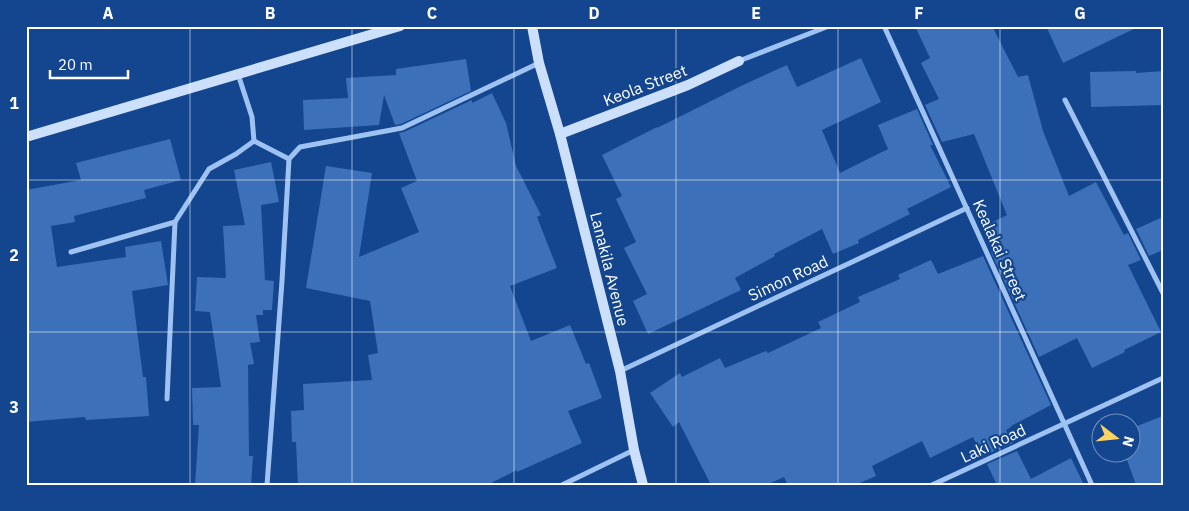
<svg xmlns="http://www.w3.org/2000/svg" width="1189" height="511" font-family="'IBM Plex Sans',sans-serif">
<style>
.building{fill:#3c70b8}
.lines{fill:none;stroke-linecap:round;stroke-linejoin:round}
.street{stroke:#9ec2f1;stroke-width:5}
.secondary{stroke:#cce0fc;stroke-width:10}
.grid{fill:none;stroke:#fff;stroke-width:1;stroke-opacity:0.55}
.labels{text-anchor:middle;stroke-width:4.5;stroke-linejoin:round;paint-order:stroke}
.street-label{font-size:16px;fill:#fff;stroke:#13468f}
.neatline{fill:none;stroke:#fff;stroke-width:2}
.grid-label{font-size:16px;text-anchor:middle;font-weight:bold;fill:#fff}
</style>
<rect width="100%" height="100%" fill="#13468f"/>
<g class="building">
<polygon points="915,26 992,26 1018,77 1028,75 1043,131 1069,196 1096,182 1124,235 1128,233 1141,260 1128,265 1161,332 1124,350 1125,352 1092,368 1077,338 1039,357 991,252 1003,248 991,223 1007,215 974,134 942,142 925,105 939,99 921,63 930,58"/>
<polygon points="1046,26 1140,26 1063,63"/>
<polygon points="861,58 881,102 822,130 840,173 888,149 878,125 917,109 933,145 930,145 951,187 907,209 910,214 858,240 859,243 833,254 822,229 774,254 775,256 735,278 741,290 648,334 633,301 647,294 624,248 636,242 616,199 622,196 602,155 657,127 657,128 743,85 787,65 797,87"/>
<polygon points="466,59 471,91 401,124 395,125 384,95 379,125 304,130 303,100 348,98 346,78 396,75 396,69"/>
<polygon points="1136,71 1136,73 1163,71 1163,105 1091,107 1090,72"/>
<polygon points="492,93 506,123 516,166 541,215 537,217 557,268 510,286 531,341 570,325 586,364 589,363 602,398 568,411 582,443 517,472 517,470 487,485 298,485 296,442 292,442 291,411 304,410 303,384 372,380 368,355 378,353 370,301 306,288 326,166 372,173 359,257 419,232 401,188 417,181 399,133 404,132 472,100 472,103"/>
<polygon points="170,139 181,180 144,190 146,198 74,216 75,222 51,226 57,267 126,257 125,247 161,241 168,285 132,291 143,377 146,377 149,416 86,420 85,417 26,422 26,190 81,180 76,163"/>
<polygon points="271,162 279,202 261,205 265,280 274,281 272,310 263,310 263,315 256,315 260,342 250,343 254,364 248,365 249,456 253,456 251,485 195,485 199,425 193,425 192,388 221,387 210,312 195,311 197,277 226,278 223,226 245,225 234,170"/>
<polygon points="1163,217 1163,250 1149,256 1136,229"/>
<polygon points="983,256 1051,405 1011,426 1011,427 1006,430 1013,443 983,456 973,437 930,458 922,441 872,466 876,476 855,485 788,485 784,477 766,485 711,485 679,422 673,427 650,393 680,373 682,377 720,358 725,368 766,351 768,353 821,328 818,322 860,302 858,297 900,279 898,275 931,260 938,274"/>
<polygon points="1163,416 1163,485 1136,485 1125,454 1132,454 1132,428"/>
<polygon points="1017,451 1031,479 1071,458 1084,485 997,485 987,464"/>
</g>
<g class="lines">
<g class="street">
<polyline points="884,26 1092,485"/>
<polyline points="739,61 829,26"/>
<polyline points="238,74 252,117 254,141"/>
<polyline points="1065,100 1163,293"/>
<polyline points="71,252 175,222 209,169 236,154 254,141 289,159"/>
<polyline points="620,371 967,208"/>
<polyline points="167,399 175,222"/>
<polyline points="267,485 282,281 289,159 300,147 402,128 539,63"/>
<polyline points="562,485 634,450"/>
<polyline points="932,485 1163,378"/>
</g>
<g class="secondary">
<polyline points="532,26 539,63 560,134 620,371 634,450 643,485"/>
<polyline points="560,134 688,85 739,61"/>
<polyline points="26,137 400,26"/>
</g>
</g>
<path class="grid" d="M 190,26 L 190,485M 352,26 L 352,485M 514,26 L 514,485M 676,26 L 676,485M 838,26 L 838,485M 1000,26 L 1000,485M 26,180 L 1163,180M 26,332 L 1163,332"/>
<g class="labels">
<g class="street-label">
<text transform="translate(645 85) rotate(-21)" y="6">Keola Street</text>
<text transform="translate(1000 250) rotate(66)" y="6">Kealakai Street</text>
<text transform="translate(610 269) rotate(76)" y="6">Lanakila Avenue</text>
<text transform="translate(788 278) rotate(-25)" y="6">Simon Road</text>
<text transform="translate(993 443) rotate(-25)" y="6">Laki Road</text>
</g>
</g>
<rect width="1189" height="511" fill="none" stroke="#13468f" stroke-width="55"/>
<g transform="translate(1116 438) rotate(106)"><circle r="24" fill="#13468f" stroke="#7190bc"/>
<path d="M0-4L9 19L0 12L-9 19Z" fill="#ffd45e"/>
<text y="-8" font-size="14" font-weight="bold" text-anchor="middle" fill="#ffffff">N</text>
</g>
<path d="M50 70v8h78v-8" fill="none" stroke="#ffffff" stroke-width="2.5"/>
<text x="58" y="70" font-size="15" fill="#ffffff" stroke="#13468f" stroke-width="4" paint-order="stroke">20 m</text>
<rect x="28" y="28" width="1134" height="456" class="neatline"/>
<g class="grid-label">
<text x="108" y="19">A</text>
<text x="270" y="19">B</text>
<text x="432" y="19">C</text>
<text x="594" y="19">D</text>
<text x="756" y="19">E</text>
<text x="919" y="19">F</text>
<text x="1080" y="19">G</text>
<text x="14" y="109">1</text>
<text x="14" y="261">2</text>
<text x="14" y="413">3</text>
</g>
</svg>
